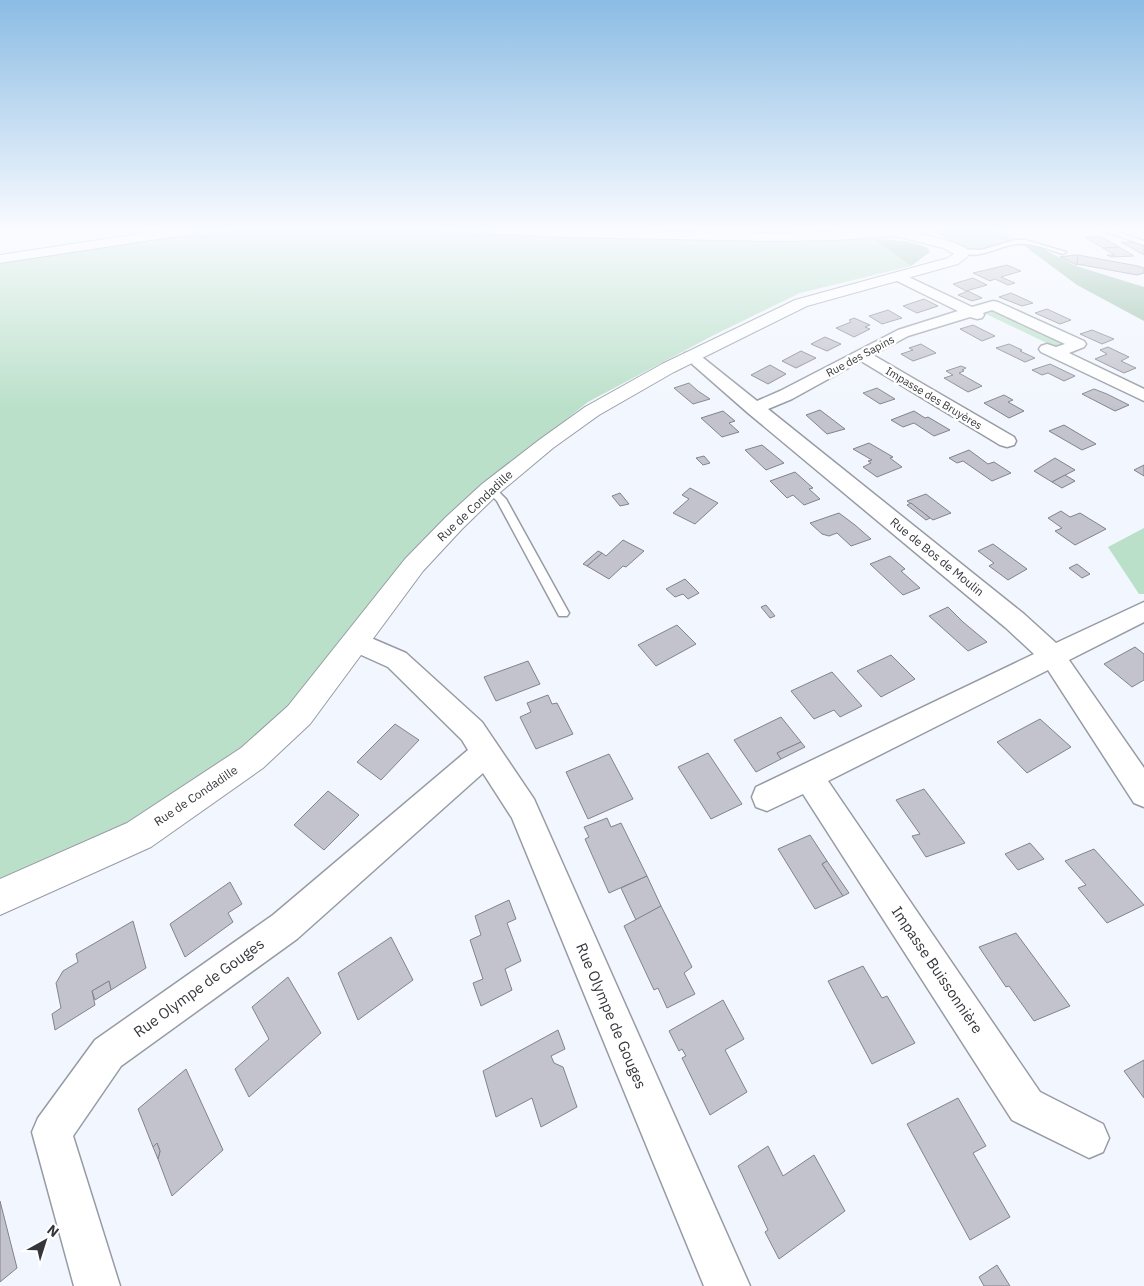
<svg xmlns="http://www.w3.org/2000/svg" width="1144" height="1286" font-family="'IBM Plex Sans',sans-serif">
<style>
.green{fill:#bae0c9}
.forest{fill:#9ac0aa}
.building{fill:#c3c3cd;stroke:#83838c}
.lines{fill:none;stroke-linecap:round;stroke-linejoin:round}
.lane-casing{stroke:#979ba4;stroke-width:3}
.street-casing{stroke:#979ba4;stroke-width:3}
.secondary-casing{stroke:#979ba4;stroke-width:2}
.lane{fill:#fff;fill-rule:evenodd}
.street{fill:#fff;fill-rule:evenodd}
.secondary{fill:#fff;fill-rule:evenodd}
.labels{text-anchor:middle;stroke-width:5;stroke-linejoin:round;paint-order:stroke}
.far-street-label{font-size:11px;fill:#34363a;stroke:#fff}
.street-label{font-size:12px;fill:#34363a;stroke:#fff}
.near-street-label{font-size:15px;fill:#34363a;stroke:#fff}
</style>
<rect width="100%" height="100%" fill="#f2f6fe"/>
<g class="green">
<polygon points="244,229 420,229 513,236 517,229 637,229 640,239 873,239 911,266 800,293 714,335 588,402 477,491 285,714 152,817 0,880 0,264 128,243"/>
<path d="M 949,229 L 994,229 L 1014,238 L 1011,241 L 973,251 C 960,243 946,240 933,231 Z"/>
<polygon points="997,310 1066,343 1055,347 986,314"/>
<polygon points="1144,528 1144,594 1139,594 1108,547"/>
</g>
<g class="forest">
<path d="M 873,239 C 892,240 910,240 928,248 L 930,252 L 911,266 Z"/>
<polygon points="1022,244 1035,245 1076,266 1144,287 1144,321 1077,285"/>
</g>
<g class="building">
<polygon points="1100,236 1119,247 1103,248 1085,237"/>
<polygon points="1121,242 1137,243 1144,247 1144,255"/>
<polygon points="1119,247 1134,256 1111,257 1107,255 1115,255 1103,248"/>
<polygon points="1078,255 1077,265 1060,257 1075,255"/>
<polygon points="1078,255 1138,266 1144,268 1144,273 1137,275 1077,264"/>
<polygon points="1007,265 1021,271 1001,277 1015,283 1008,285 995,279 990,281 973,273"/>
<polygon points="973,278 987,285 966,291 953,284"/>
<polygon points="968,291 982,298 972,301 958,295"/>
<polygon points="1011,293 1033,303 1022,306 999,297"/>
<polygon points="924,299 938,306 917,313 903,306"/>
<polygon points="1047,309 1071,320 1060,324 1035,313"/>
<polygon points="888,310 902,318 882,324 869,316"/>
<polygon points="854,318 870,325 865,327 870,329 854,337 836,328 851,322 849,320"/>
<polygon points="973,325 995,336 982,341 960,329"/>
<polygon points="1092,330 1114,339 1102,344 1080,334"/>
<polygon points="825,337 841,344 827,351 811,344"/>
<polygon points="921,344 936,353 913,361 901,354 913,350 909,348"/>
<polygon points="1009,344 1022,350 1020,351 1035,358 1025,362 996,348"/>
<polygon points="1108,347 1129,357 1121,361 1136,368 1124,373 1095,359 1107,354 1100,350"/>
<polygon points="801,351 816,358 796,368 782,361"/>
<polygon points="1050,364 1075,376 1064,381 1048,373 1042,375 1032,370"/>
<polygon points="770,365 786,374 768,384 751,375"/>
<polygon points="961,366 966,368 962,370 964,371 959,373 982,386 968,392 944,378 953,375 946,371"/>
<polygon points="689,383 698,391 710,399 693,404 674,388"/>
<polygon points="877,388 895,399 880,404 863,393"/>
<polygon points="1094,389 1107,394 1129,405 1115,411 1082,394"/>
<polygon points="1004,395 1013,400 1008,402 1024,411 1009,418 984,403"/>
<polygon points="820,410 845,429 827,434 806,415"/>
<polygon points="723,411 735,421 729,423 739,432 722,437 701,418"/>
<polygon points="914,411 925,418 928,417 950,430 934,436 914,423 903,427 891,420"/>
<polygon points="1064,425 1096,444 1082,450 1049,431"/>
<polygon points="869,443 893,457 890,458 902,467 877,477 863,467 871,463 868,461 872,460 853,449"/>
<polygon points="762,445 784,463 766,470 745,450"/>
<polygon points="969,450 988,464 994,462 1011,473 992,481 963,461 957,463 949,458"/>
<polygon points="704,456 710,463 703,465 696,458"/>
<polygon points="1055,458 1075,470 1052,482 1034,471"/>
<polygon points="1144,465 1144,476 1134,470"/>
<polygon points="795,472 813,488 809,489 820,499 804,505 793,495 787,498 770,481"/>
<polygon points="1065,475 1075,481 1062,488 1052,482"/>
<polygon points="690,488 718,503 695,524 673,513 689,499 682,495"/>
<polygon points="620,493 629,504 620,506 612,496"/>
<polygon points="926,494 951,513 933,520 907,501"/>
<polygon points="911,503 930,518 926,520 907,505"/>
<polygon points="1061,511 1070,517 1080,513 1106,529 1075,545 1055,531 1062,528 1048,518"/>
<polygon points="839,513 855,525 871,539 851,546 837,533 829,536 822,534 810,523"/>
<polygon points="623,540 644,551 626,567 623,566 609,579 587,566 602,553 606,556"/>
<polygon points="993,544 1027,569 1008,580 989,566 994,563 978,551"/>
<polygon points="598,551 602,553 587,566 583,564"/>
<polygon points="890,556 905,569 901,571 920,588 903,595 870,564"/>
<polygon points="1077,564 1090,574 1082,578 1069,568"/>
<polygon points="685,579 699,593 688,599 683,594 675,597 666,589"/>
<polygon points="766,605 775,616 770,618 761,607"/>
<polygon points="948,607 963,622 987,642 968,651 929,616"/>
<polygon points="677,625 696,644 656,666 638,645"/>
<polygon points="1135,647 1144,654 1144,680 1132,687 1104,664"/>
<polygon points="891,655 915,679 881,697 857,671"/>
<polygon points="528,661 540,684 496,701 484,677"/>
<polygon points="832,672 862,706 840,717 834,710 814,719 791,691"/>
<polygon points="548,695 552,704 557,703 573,734 536,749 520,717 531,712 527,703"/>
<polygon points="781,717 801,742 777,753 781,759 756,772 734,740"/>
<polygon points="1040,719 1071,747 1027,773 997,742"/>
<polygon points="395,724 419,740 381,780 357,762"/>
<polygon points="801,742 805,747 781,759 777,753"/>
<polygon points="708,753 742,804 711,819 678,767"/>
<polygon points="609,754 633,799 588,819 566,772"/>
<polygon points="924,789 965,843 926,857 912,836 920,834 896,800"/>
<polygon points="328,791 359,815 324,850 294,825"/>
<polygon points="607,818 611,827 621,823 647,876 609,893 585,839 589,837 584,827"/>
<polygon points="810,835 827,861 822,864 843,896 815,909 778,849"/>
<polygon points="1030,843 1044,859 1018,870 1005,854"/>
<polygon points="1094,849 1144,905 1107,923 1078,888 1086,885 1065,861"/>
<polygon points="827,861 849,893 843,896 822,864"/>
<polygon points="647,876 661,906 636,920 621,888"/>
<polygon points="230,882 242,904 228,913 233,922 185,957 170,924"/>
<polygon points="509,900 516,919 507,923 521,961 505,969 512,990 481,1006 473,983 483,979 470,940 481,935 475,916"/>
<polygon points="661,906 692,967 684,973 695,994 667,1008 658,988 654,990 624,926"/>
<polygon points="133,921 146,968 111,990 109,981 92,991 95,1005 55,1030 52,1014 61,1008 56,983 63,971 78,962 76,954"/>
<polygon points="1016,933 1070,1006 1034,1021 1009,986 1006,987 979,947"/>
<polygon points="391,937 413,980 358,1020 338,973"/>
<polygon points="863,966 882,998 887,996 915,1043 872,1064 828,981"/>
<polygon points="288,977 321,1033 249,1097 235,1069 269,1039 252,1007"/>
<polygon points="109,981 111,990 95,1000 92,991"/>
<polygon points="723,1000 744,1039 725,1050 747,1092 710,1115 682,1058 686,1056 682,1049 679,1051 669,1031"/>
<polygon points="558,1030 565,1049 551,1056 554,1063 563,1067 577,1107 541,1127 532,1098 496,1117 483,1071"/>
<polygon points="1144,1060 1144,1098 1124,1071"/>
<polygon points="186,1069 223,1150 172,1196 158,1159 160,1151 157,1143 153,1147 138,1109"/>
<polygon points="958,1098 986,1146 973,1153 1010,1217 970,1240 907,1124"/>
<polygon points="157,1143 160,1151 158,1159 153,1147"/>
<polygon points="768,1146 783,1176 814,1155 845,1211 779,1259 765,1232 768,1230 738,1166"/>
<polygon points="0,1201 17,1268 0,1282"/>
<polygon points="997,1265 1010,1286 984,1286 979,1277"/>
</g>
<g class="lines">
<g class="lane-casing">
<g id="lane">
<polygon points="1099,229 1108,229 1144,241 1144,245"/>
<path d="M 1015,240 L 1025,240 L 1066,252 L 1063,254 C 1049,250 1031,242 1016,244 C 998,246 976,262 958,251 L 961,249 L 981,250 Z"/>
<polygon points="490,486 494,487 506,499 569,613 567,616 559,616 497,501 485,489"/>
</g>
</g>
<g class="street-casing">
<g id="street">
<polygon points="898,272 972,307 993,301 998,302 1084,341 1086,344 1084,347 1069,353 1144,389 1144,401 1041,352 1039,349 1041,346 1047,344 1056,347 1065,344 992,310 983,313 984,315 982,318 977,319 970,317 908,336 873,355 1014,437 1016,441 1014,445 1007,447 1000,445 861,361 792,399 768,409 1024,614 1056,643 1144,602 1144,622 1069,660 1144,768 1144,807 1134,803 1048,670 828,781 1040,1092 1103,1124 1109,1138 1103,1152 1089,1158 1012,1120 803,794 767,811 756,807 752,797 756,787 1034,654 1006,628 748,413 683,356 685,353 697,353 757,401 780,391 898,330 958,311 893,279 891,276"/>
<polygon points="357,632 406,653 482,722 534,799 750,1286 704,1286 512,818 483,773 297,939 121,1066 73,1136 120,1286 74,1286 32,1132 38,1118 95,1040 273,915 468,750 462,740 388,667 348,649 345,642 348,635"/>
</g>
</g>
<g class="secondary-casing">
<g id="secondary">
<polygon points="171,229 204,229 197,233 0,263 0,255"/>
<polygon points="479,229 779,233 920,229 917,233 953,242 966,248 968,256 958,264 807,306 674,372 599,415 553,448 498,494 462,529 423,571 310,724 263,768 151,847 0,915 0,879 127,823 241,748 288,706 405,559 446,517 482,484 539,440 585,407 662,364 795,300 948,258 954,254 943,248 896,236 833,240 779,241 566,237 486,233"/>
</g>
</g>
<use href="#lane" class="lane"/>
<use href="#street" class="street"/>
<use href="#secondary" class="secondary"/>
</g>
<linearGradient id="sky" x2="0" y2="1"><stop stop-color="#8bbce4"/><stop offset="0.56" stop-color="#f9fbff"/><stop offset="1" stop-color="#f9fbff" stop-opacity="0"/></linearGradient>
<rect width="1144" height="409" fill="url(#sky)"/>
<g class="labels">
<g class="far-street-label">
<text transform="translate(860 356) rotate(-28)" y="4">Rue des Sapins</text>
<text transform="translate(934 398) rotate(31)" y="4">Impasse des Bruyères</text>
</g>
<g class="street-label">
<text transform="translate(475 506) rotate(-43)" y="4">Rue de Condadille</text>
<text transform="translate(937 557) rotate(39)" y="4">Rue de Bos de Moulin</text>
<text transform="translate(196 796) rotate(-34)" y="4">Rue de Condadille</text>
</g>
<g class="near-street-label">
<text transform="translate(937 970) rotate(56)" y="5">Impasse Buissonnière</text>
<text transform="translate(199 988) rotate(-36)" y="5">Rue Olympe de Gouges</text>
<text transform="translate(611 1016) rotate(67)" y="5">Rue Olympe de Gouges</text>
</g>
</g>
<g transform="translate(45 1241) rotate(39)" stroke="#ffffff" stroke-width="4" paint-order="stroke">
<path d="M0-4L9 19L0 12L-9 19Z" fill="#34363a"/>
<text y="-8" font-size="14" font-weight="bold" text-anchor="middle" fill="#34363a">N</text>
</g>
</svg>
